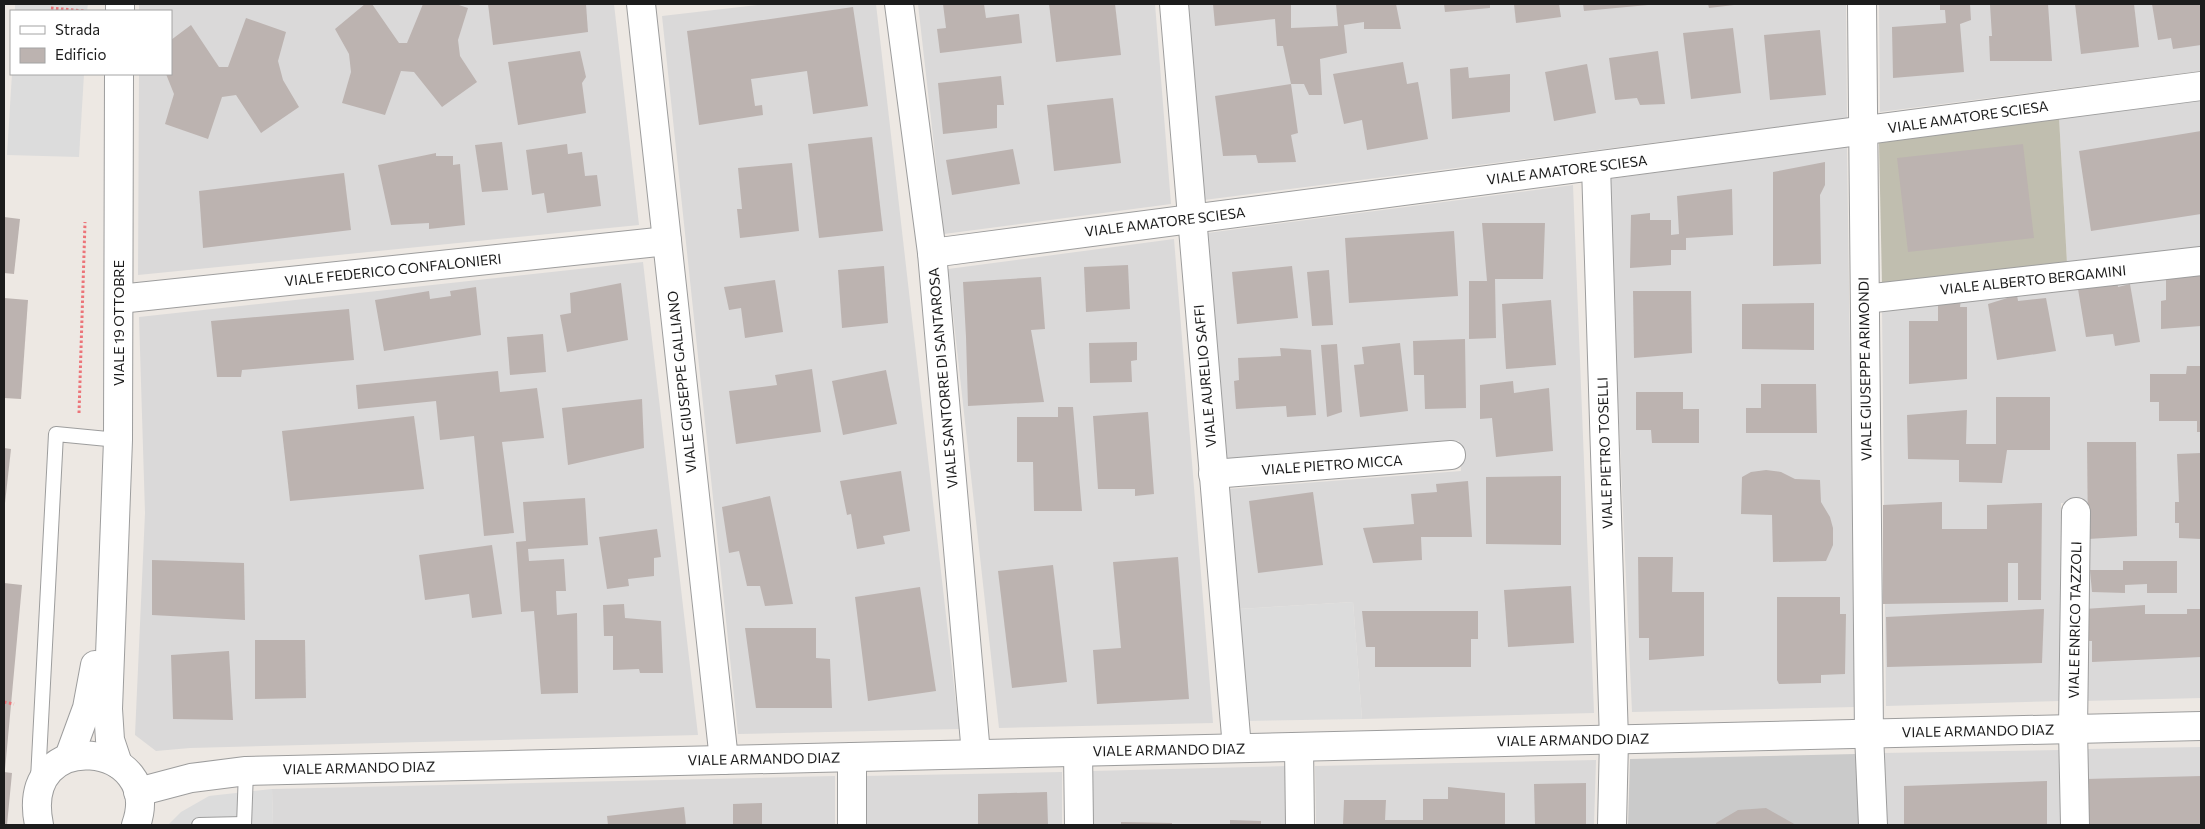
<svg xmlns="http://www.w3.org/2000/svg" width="2205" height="829" font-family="Commissioner,sans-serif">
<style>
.residential{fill:#dad9d9}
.religious{fill:#cacaca}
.construction{fill:#c0beaf}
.parking{fill:#dcdcdc}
.building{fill:#bcb3b0}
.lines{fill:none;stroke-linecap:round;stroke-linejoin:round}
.service-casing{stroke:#9d9d9d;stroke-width:16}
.minor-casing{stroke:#9d9d9d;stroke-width:30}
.tertiary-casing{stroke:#9d9d9d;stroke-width:30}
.path{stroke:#ec7479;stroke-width:3;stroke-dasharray:2.5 2.5;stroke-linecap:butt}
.service{stroke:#fff;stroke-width:14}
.minor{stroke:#fff;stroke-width:28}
.tertiary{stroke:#fff;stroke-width:28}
.labels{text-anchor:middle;stroke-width:5;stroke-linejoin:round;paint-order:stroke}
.street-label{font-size:14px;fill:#1c1c1c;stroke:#fff}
</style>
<rect width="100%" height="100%" fill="#ede8e3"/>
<g class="residential">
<polygon points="139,4 614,4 639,225 138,275 139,74 171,74 171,11 139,11"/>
<polygon points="766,4 876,4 959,729 738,734 662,16"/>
<polygon points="918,4 1155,4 1171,204 944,234"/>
<polygon points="1188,4 1846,4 1847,118 1204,200"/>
<polygon points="1879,4 2201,4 2201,71 1880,112"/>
<polygon points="2201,98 2201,248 2067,263 2059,117"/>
<polygon points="1847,147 1855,707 1632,712 1608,179"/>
<polygon points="1573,185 1594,713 1362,719 1353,602 1238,609 1228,489 1461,471 1459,441 1225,459 1207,233"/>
<polygon points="1174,239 1213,723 999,728 948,269"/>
<polygon points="643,262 698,735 190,748 156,751 135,735 145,513 139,317"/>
<polygon points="2201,267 2201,698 2084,701 2084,503 2061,503 2060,701 1886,706 1882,306"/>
<polygon points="2201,747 2201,825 2089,825 2087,749"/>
<polygon points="2061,750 2063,825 1886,825 1882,753"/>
<polygon points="1596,760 1594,825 1316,825 1315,766"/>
<polygon points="1287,766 1288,825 1091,825 1091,771"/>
<polygon points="1062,772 1062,825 864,825 863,776"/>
<polygon points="835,776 835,825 273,825 272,789"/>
</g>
<polygon class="religious" points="1856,754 1859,825 1628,825 1630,759"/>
<polygon class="construction" points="2059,117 2067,263 1882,285 1879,142"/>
<g class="parking">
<polygon points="15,4 88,4 87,11 15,11"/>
<polygon points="12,74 84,74 79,157 7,155"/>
<polygon points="1353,602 1362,719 1247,721 1238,609"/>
<polygon points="272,789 273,825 168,825 181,812 209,796"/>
</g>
<g class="building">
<polygon points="365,4 372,4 399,43 407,43 423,4 456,4 468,8 458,40 460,56 477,82 442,107 414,72 401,71 385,115 342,103 351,72 349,54 335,29"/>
<polygon points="488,4 586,4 588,32 493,45"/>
<polygon points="943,4 984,4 986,18 1019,14 1022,43 940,53 937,29 946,28"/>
<polygon points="1049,4 1115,4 1121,55 1056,62"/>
<polygon points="1213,4 1291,4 1291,28 1338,26 1336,4 1396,4 1401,29 1364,29 1364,22 1344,25 1347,53 1320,59 1322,95 1309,95 1304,84 1291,84 1283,46 1277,46 1275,19 1215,26"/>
<polygon points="1444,4 1490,4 1490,8 1445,12"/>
<polygon points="1514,4 1559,4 1561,17 1516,23"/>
<polygon points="1583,4 1648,4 1648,5 1584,11"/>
<polygon points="1708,4 1734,4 1734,5 1709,8"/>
<polygon points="1940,4 1970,4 1971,20 1960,24 1964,72 1893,78 1892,27 1946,23 1945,10 1940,10"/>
<polygon points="2011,4 2048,4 2052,61 1990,61 1989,36 1992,36 1990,5"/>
<polygon points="2075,4 2134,4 2139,47 2081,54"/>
<polygon points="2152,4 2201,4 2201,45 2173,49 2171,38 2158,40"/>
<polygon points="853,7 868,106 813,114 807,71 751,79 755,106 762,105 763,115 699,125 687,31"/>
<polygon points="246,18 286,32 278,61 283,80 299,107 261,133 236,95 222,97 208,139 165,124 174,94 166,74 171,74 171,40 191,25 219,67 228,67"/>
<polygon points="1733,28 1741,93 1691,99 1683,33"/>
<polygon points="1820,30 1826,95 1770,100 1764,35"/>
<polygon points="580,51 586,77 582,83 586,113 518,125 508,62"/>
<polygon points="1658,51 1665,104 1640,105 1637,98 1615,100 1609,58"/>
<polygon points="1403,62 1407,84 1418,82 1428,139 1367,150 1362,120 1344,124 1333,74"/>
<polygon points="1587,64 1596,113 1554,121 1545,72"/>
<polygon points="1468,67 1469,78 1510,74 1510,112 1452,119 1450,69"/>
<polygon points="1001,76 1004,105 997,105 997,128 943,134 938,83"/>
<polygon points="1291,84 1298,133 1291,135 1296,162 1258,163 1256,155 1223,156 1215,96"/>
<polygon points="1113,98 1121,163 1054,171 1047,105"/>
<polygon points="2201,131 2201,214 2091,231 2079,151"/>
<polygon points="872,137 883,231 819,238 808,144"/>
<polygon points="502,142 508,190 482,192 475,145"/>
<polygon points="567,144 568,154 582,152 585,176 597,175 601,206 547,213 544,193 532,195 526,150"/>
<polygon points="2023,144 2034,238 1908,252 1897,158"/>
<polygon points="1013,149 1020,184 952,195 946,160"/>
<polygon points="436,153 436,156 453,156 453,165 460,164 465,225 429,229 429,223 391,225 378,165"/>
<polygon points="1825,162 1825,185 1820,195 1821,264 1773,266 1773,172"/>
<polygon points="792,163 799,231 740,238 737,209 742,209 738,168"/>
<polygon points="344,173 351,230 203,248 199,191"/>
<polygon points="1732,189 1733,235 1686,238 1686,250 1671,250 1671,265 1630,268 1631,215 1650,213 1650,220 1671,220 1671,235 1679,234 1677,196"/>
<polygon points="4,217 20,219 14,274 4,273"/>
<polygon points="1482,223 1545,223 1543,279 1495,279 1496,338 1469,339 1469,281 1487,281"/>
<polygon points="1454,231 1458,296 1349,303 1345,238"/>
<polygon points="1128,265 1130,309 1086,312 1084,267"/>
<polygon points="884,266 888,323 842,328 838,270"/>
<polygon points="1292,266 1298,318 1237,324 1232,272"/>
<polygon points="2201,269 2201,326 2161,329 2161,301 2166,300 2166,272"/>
<polygon points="1329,270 1333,325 1312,326 1307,272"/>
<polygon points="1041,277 1045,329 1031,330 1044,402 968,406 966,337 963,282"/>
<polygon points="2117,279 2118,287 2130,284 2140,342 2115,346 2113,334 2086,337 2078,289"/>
<polygon points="775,280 783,332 745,338 741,308 729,310 724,287"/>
<polygon points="621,283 628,340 567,352 560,315 571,313 570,293"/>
<polygon points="476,287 481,335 384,351 375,300 429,291 430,299 451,296 450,291"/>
<polygon points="1633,291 1691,291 1692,353 1634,358"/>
<polygon points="2017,295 2018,301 2046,298 2056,351 1997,360 1988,304"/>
<polygon points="4,298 28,300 21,399 4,398"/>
<polygon points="1938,299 1961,299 1960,307 1967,307 1967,379 1909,384 1909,321 1938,321"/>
<polygon points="1551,300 1556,365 1506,369 1502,304"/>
<polygon points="1814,303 1814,350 1742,349 1742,304"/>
<polygon points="349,309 354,360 242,370 241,377 217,377 211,321"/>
<polygon points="543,334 546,372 510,375 507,337"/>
<polygon points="1465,339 1466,408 1425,409 1424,375 1414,375 1413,341"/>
<polygon points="1137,342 1137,360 1131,361 1132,382 1090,383 1089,343"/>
<polygon points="1400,343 1408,411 1360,417 1354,365 1364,364 1362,347"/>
<polygon points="1337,344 1342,412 1327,417 1321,345"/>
<polygon points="1280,348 1311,350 1316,415 1287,417 1286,406 1236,409 1234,381 1239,380 1238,358 1281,356"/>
<polygon points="2187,366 2201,366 2201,432 2197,432 2197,421 2159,421 2159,402 2150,402 2150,374 2186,374"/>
<polygon points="812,369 821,432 736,444 729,391 777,385 775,375"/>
<polygon points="886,370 897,424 843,435 832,381"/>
<polygon points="498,371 500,392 537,388 544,438 502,442 514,533 484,536 474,436 440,440 436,401 358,409 356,385"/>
<polygon points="1513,381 1514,393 1549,388 1553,451 1496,457 1492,418 1480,419 1480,385"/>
<polygon points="1761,384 1816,384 1817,433 1746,433 1746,408 1761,408"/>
<polygon points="1636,392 1683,392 1683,409 1699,409 1699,443 1652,443 1651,430 1636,430"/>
<polygon points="1996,397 2050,397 2050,450 2007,450 2002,483 1959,482 1959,460 1908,459 1907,415 1967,410 1966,444 1996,444"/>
<polygon points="642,399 644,448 568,465 562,408"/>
<polygon points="1058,407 1073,407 1082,511 1034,511 1033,462 1017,462 1017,417 1058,417"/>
<polygon points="1148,412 1154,494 1135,496 1135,489 1098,489 1093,416"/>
<polygon points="414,416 424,489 290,501 282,431"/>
<polygon points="2087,442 2136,442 2137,536 2088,539"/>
<polygon points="4,448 11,449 5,503 4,503"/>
<polygon points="2201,453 2201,539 2179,538 2179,523 2175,523 2175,502 2179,502 2177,454"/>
<polygon points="1766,470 1781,472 1795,479 1820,480 1821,502 1830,517 1833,528 1833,545 1826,561 1773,562 1772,515 1741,514 1742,477 1751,472"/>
<polygon points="901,471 910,531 883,536 885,544 857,549 851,514 847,515 840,481"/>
<polygon points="1561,476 1561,545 1486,544 1486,477"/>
<polygon points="1468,481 1472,537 1421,537 1422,560 1373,563 1363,528 1414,524 1411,494 1437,492 1436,484"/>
<polygon points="1313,492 1323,565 1258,573 1249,501"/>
<polygon points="770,496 793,604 765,606 760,586 747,586 739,551 729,553 722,507"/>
<polygon points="585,498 588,545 528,549 529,561 564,559 566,591 556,591 557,615 577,613 578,693 541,694 534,611 521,612 516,542 526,541 523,502"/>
<polygon points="1942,502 1942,529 1987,529 1987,505 2042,503 2041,600 2018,600 2018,563 2008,563 2008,602 1883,604 1883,505"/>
<polygon points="657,529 661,557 654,558 654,576 628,579 629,586 607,589 599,537"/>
<polygon points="492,545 502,614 472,618 469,594 425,600 419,555"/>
<polygon points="1178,557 1189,699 1097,704 1093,650 1121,648 1113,562"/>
<polygon points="1638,557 1673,557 1672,592 1704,592 1704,656 1649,660 1649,638 1639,638"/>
<polygon points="152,560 244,563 245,620 152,615"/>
<polygon points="2123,561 2177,561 2177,593 2147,593 2147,584 2125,585 2125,593 2092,592 2090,570 2123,570"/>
<polygon points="1053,565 1067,682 1012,688 998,571"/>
<polygon points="4,583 22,585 5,770 4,770"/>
<polygon points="1571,586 1574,643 1508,647 1504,590"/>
<polygon points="920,587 936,691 868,701 855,597"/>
<polygon points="1777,597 1840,597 1840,614 1846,614 1845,674 1821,675 1821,683 1779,684 1777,680"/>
<polygon points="624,604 625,618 661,621 663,673 640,673 639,669 613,670 613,636 604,636 603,605"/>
<polygon points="2145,605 2145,614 2187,614 2187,609 2201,609 2201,657 2092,662 2092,641 2082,641 2084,609"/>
<polygon points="2044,609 2042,663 1887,667 1886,617"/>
<polygon points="1362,611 1478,611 1478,639 1471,639 1471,667 1375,667 1375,647 1366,647"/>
<polygon points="745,628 816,628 816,658 830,659 832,708 756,708"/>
<polygon points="255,640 305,640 306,698 255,699"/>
<polygon points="229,651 233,720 173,719 171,655"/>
<polygon points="4,772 12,773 7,825 4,825"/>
<polygon points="2201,776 2201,825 2086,825 2086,779"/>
<polygon points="2047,781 2047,825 1904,825 1904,786"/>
<polygon points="1586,783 1586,825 1535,825 1534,784"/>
<polygon points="1448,787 1505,793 1505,825 1343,825 1344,800 1386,800 1385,820 1423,820 1423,799 1448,799"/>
<polygon points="1047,792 1048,825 978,825 978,794"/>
<polygon points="762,803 762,825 733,825 733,804"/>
<polygon points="684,807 686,825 608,825 607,816"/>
<polygon points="1766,808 1796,825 1716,825 1716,823 1738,810"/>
<polygon points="1230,820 1261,821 1261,825 1230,825"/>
<polygon points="1121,822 1172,823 1172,825 1121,825"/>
</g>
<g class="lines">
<g class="service-casing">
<g id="service">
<polyline points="38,779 56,434 118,440"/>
<polyline points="199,825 244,824"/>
<polyline points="244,825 246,771"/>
</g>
</g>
<g class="minor-casing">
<g id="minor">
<polyline points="641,4 724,760"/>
<polyline points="899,4 932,253 976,754"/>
<polyline points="1174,4 1237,748"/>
<polyline points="1862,4 1869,734 1873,825"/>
<polyline points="1596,166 1614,740 1612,825"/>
<polyline points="932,253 2201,86"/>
<polyline points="119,299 667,241"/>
<polyline points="1865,299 2201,261"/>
<polyline points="1213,474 1451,455"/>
<polyline points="1299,747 1300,825"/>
<polyline points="1078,752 1079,825"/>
<polyline points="852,757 852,825"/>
<polyline points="138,792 191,778 246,771 2201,726"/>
<polyline points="2075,825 2073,729 2076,512"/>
</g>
</g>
<g class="tertiary-casing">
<g id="tertiary">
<polyline points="120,4 120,11"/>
<polyline points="69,757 87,708 95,665"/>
<polyline points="118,764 110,740 108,709 118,440 119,74"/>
<path d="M 39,825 C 18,723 166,742 136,825"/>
</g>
</g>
<g class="path">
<polyline points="51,8 85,11"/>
<polyline points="79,413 85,222"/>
<polyline points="4,702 14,704"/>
</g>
<use href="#service" class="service"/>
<use href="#minor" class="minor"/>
<use href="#tertiary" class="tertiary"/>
</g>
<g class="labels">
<g class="street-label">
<text transform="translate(1968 117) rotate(-8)" y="5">VIALE AMATORE SCIESA</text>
<text transform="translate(1567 170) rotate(-7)" y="5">VIALE AMATORE SCIESA</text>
<text transform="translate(1165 222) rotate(-7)" y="5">VIALE AMATORE SCIESA</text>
<text transform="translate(393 270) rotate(-6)" y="5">VIALE FEDERICO CONFALONIERI</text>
<text transform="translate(2033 280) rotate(-6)" y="5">VIALE ALBERTO BERGAMINI</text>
<text transform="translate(119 323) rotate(-90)" y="5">VIALE 19 OTTOBRE</text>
<text transform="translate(1865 369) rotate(-91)" y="5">VIALE GIUSEPPE ARIMONDI</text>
<text transform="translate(1205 376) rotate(-95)" y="5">VIALE AURELIO SAFFI</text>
<text transform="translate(943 378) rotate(-95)" y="5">VIALE SANTORRE DI SANTAROSA</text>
<text transform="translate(682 382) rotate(-96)" y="5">VIALE GIUSEPPE GALLIANO</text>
<text transform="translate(1605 453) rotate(-92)" y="5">VIALE PIETRO TOSELLI</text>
<text transform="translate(1332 465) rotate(-4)" y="5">VIALE PIETRO MICCA</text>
<text transform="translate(2075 620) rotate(-89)" y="5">VIALE ENRICO TAZZOLI</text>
<text transform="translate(1978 731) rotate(-1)" y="5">VIALE ARMANDO DIAZ</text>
<text transform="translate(1573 740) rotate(-1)" y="5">VIALE ARMANDO DIAZ</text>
<text transform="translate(1169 750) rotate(-1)" y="5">VIALE ARMANDO DIAZ</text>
<text transform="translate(764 759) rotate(-1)" y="5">VIALE ARMANDO DIAZ</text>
<text transform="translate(359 768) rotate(-1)" y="5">VIALE ARMANDO DIAZ</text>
</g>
</g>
<rect width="2205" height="829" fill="none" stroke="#1c1c1c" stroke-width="10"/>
<rect x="10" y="10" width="162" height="65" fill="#ffffff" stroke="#a4a4a4"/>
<rect x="20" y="26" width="25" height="8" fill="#ffffff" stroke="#a4a4a4"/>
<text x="55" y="35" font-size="15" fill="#1c1c1c">Strada</text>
<rect x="20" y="48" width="25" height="15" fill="#bcb3b0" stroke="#a4a4a4"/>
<text x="55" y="60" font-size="15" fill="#1c1c1c">Edificio</text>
</svg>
